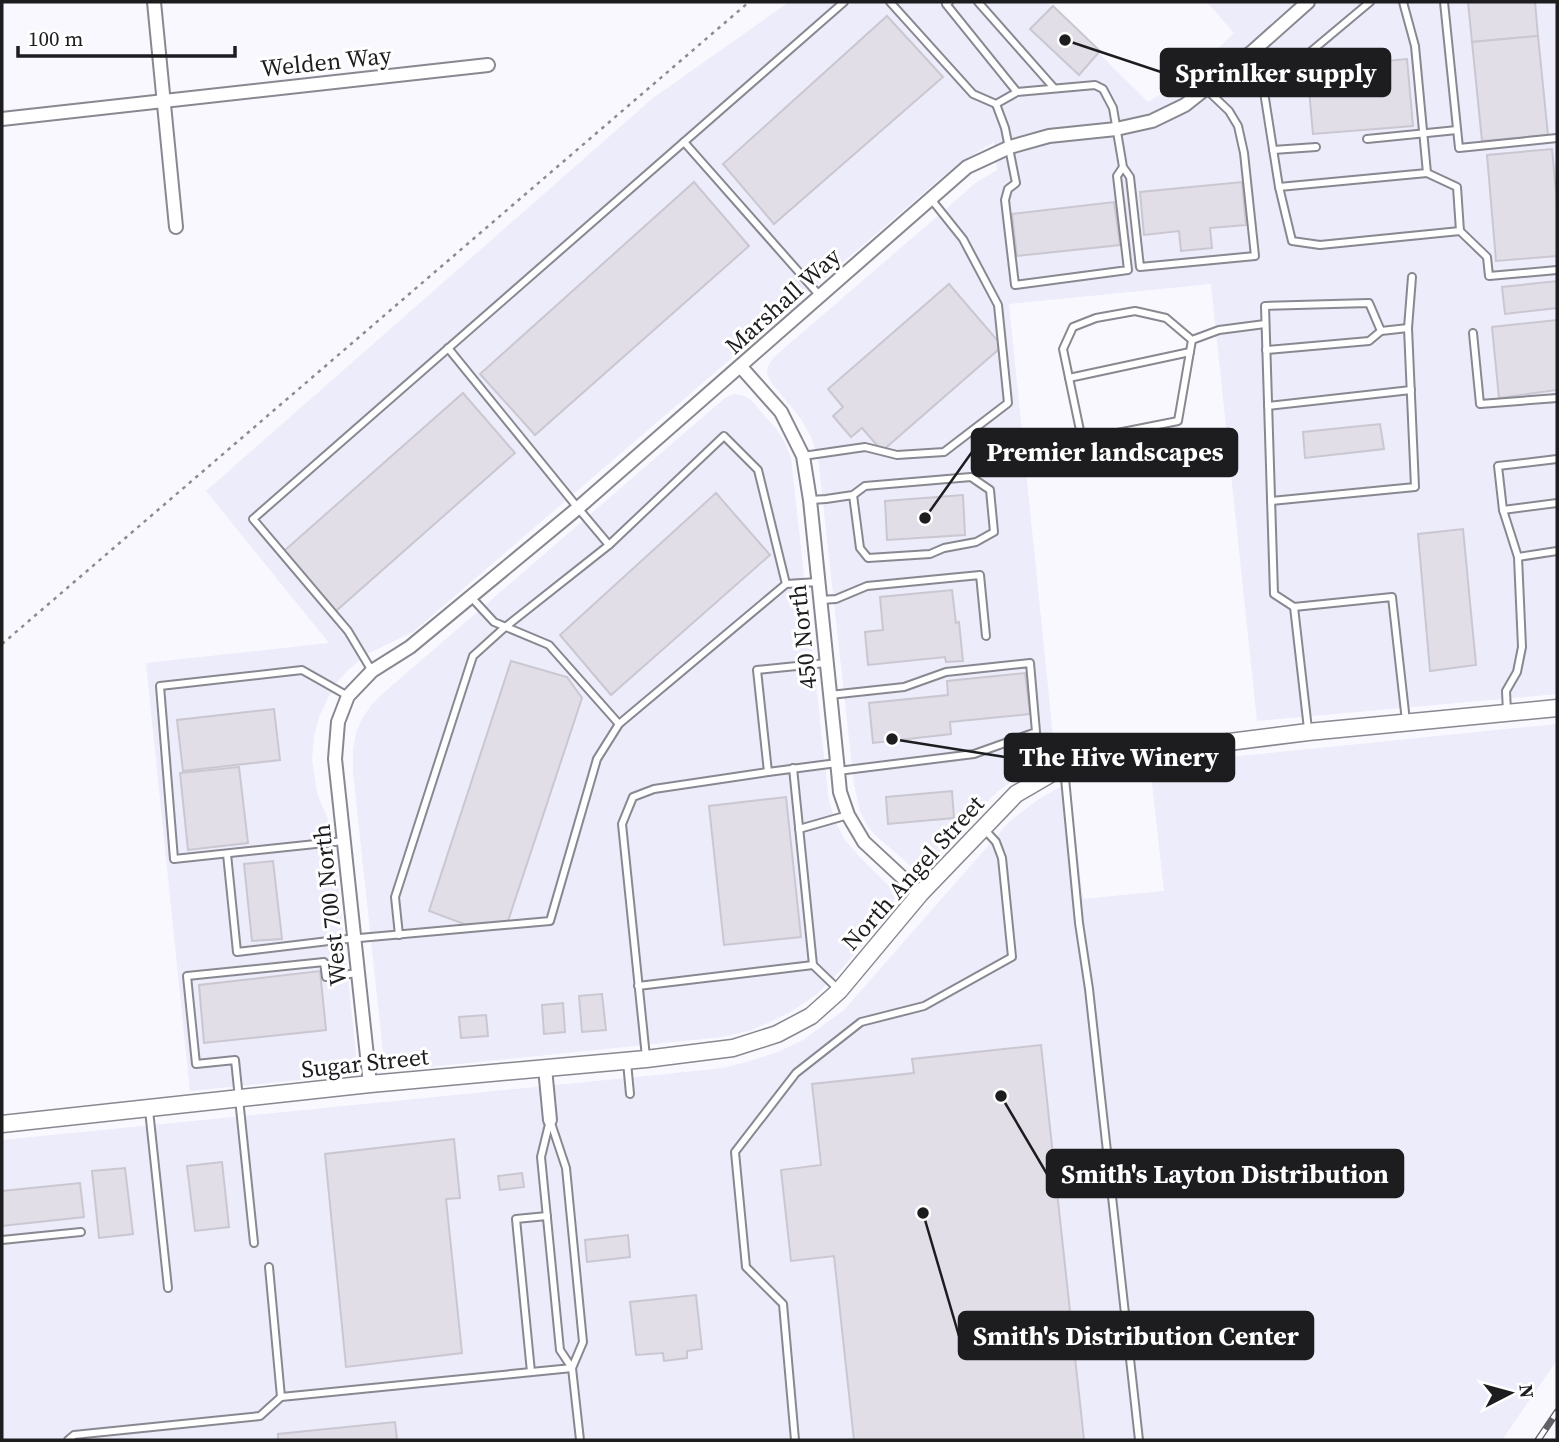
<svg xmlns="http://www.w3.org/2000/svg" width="1559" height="1442" font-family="'Source Serif 4',serif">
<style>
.built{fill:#ececfa}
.building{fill:#e2dee8;stroke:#cbc7d1;stroke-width:2}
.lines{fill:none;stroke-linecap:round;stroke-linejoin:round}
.lane-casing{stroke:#888891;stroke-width:10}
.street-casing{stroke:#888891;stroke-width:16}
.secondary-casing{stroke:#888891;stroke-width:19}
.path{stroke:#8b8b90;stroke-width:2.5;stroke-dasharray:3.5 5;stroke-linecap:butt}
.lane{stroke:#fff;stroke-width:6}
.street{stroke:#fff;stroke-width:12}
.secondary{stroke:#fff;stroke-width:16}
.rail-casing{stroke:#616165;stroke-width:7}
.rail{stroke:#fff;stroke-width:4.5;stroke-dasharray:13;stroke-linecap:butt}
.labels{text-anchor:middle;stroke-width:6;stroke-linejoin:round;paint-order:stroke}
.street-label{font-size:24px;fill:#1d1d20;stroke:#fff}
.leader{fill:none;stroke:#1d1d20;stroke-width:2.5}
.callout-dot{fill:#1d1d20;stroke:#fff;stroke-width:2.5}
.callout{fill:#1d1d20;stroke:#1d1d20;stroke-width:2.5}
.callout-label{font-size:26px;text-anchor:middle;font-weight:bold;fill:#fff}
</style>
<rect width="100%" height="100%" fill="#f8f8fe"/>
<g class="built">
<polygon points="789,2 1047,2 1148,102 1189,76 1234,33 1207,2 1557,2 1557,694 1257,721 1211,284 1009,304 1055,756 1024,773 998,791 978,811 929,865 922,868 911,866 875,835 868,827 860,811 854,784 818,457 811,437 801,419 771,382 767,373 768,366 774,357 954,202 974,184 997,170 994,142 961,162 941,178 413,632 369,653 349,669 338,681 328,698 319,717 314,736 312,760 317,793 330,825 333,837 356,1053 355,1063 350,1071 339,1076 190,1091 146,663 329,643 206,491 653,98"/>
<polygon points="734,394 744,396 751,400 777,430 784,441 791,458 829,801 835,821 845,840 859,856 891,888 894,896 894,907 840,971 817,994 789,1013 752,1030 722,1037 409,1069 391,1067 386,1063 383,1052 353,772 353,750 356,733 362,719 372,704 388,689 725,398"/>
<polygon points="1557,724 1557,1360 1502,1440 2,1440 2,1140 667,1074 723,1068 747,1062 778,1052 803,1040 844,1010 1009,822 1036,801 1069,782 1083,899 1164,891 1150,765"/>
</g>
<g class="building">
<polygon points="1468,2 1535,2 1538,36 1472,42"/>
<polygon points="1053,6 1100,51 1079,75 1030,29"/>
<polygon points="887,16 943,77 774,224 723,164"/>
<polygon points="1538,36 1548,135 1482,141 1472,42"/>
<polygon points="1407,59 1413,126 1313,134 1307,68"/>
<polygon points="1552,149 1557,202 1557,256 1496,261 1487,155"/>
<polygon points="694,182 749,246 535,435 480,374"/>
<polygon points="1242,182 1246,225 1210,228 1212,248 1181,251 1179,231 1144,235 1140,192"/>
<polygon points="1114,202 1120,245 1017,256 1012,214"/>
<polygon points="1557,281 1557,308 1505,314 1502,287"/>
<polygon points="949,284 998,341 998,350 882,451 862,428 851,437 833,416 843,407 828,389"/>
<polygon points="1557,320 1557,390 1499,398 1492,327"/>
<polygon points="463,393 515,453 336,611 284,551"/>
<polygon points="1380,424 1384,449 1305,458 1303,432"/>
<polygon points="716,493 770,555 611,695 560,635"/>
<polygon points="963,495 965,535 887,540 885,501"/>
<polygon points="1463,529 1476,665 1430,671 1418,534"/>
<polygon points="952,590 956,623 959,622 963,661 946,662 945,657 868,665 865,632 883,630 880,597"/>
<polygon points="511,661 567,677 582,698 508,921 472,927 429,911"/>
<polygon points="1025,673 1030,714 950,722 951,734 873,743 869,703 948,695 947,681"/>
<polygon points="274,709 280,760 183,771 177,720"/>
<polygon points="239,767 248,843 188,850 180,773"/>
<polygon points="952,791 954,818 888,824 886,797"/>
<polygon points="786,797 801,937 724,945 709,806"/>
<polygon points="273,861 282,939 252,941 244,864"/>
<polygon points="320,971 326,1030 204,1043 199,985"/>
<polygon points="602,994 606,1030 582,1032 579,996"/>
<polygon points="563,1003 565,1032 544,1034 542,1005"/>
<polygon points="486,1015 488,1036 461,1038 459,1017"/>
<polygon points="1041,1045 1084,1440 854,1440 834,1256 791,1261 781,1170 821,1165 812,1084 914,1073 912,1059"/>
<polygon points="454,1139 460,1198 446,1199 462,1353 346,1367 325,1154"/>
<polygon points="222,1162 229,1227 195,1231 187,1166"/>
<polygon points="125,1168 133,1234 99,1238 92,1171"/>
<polygon points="522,1173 524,1187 500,1190 498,1176"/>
<polygon points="80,1183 84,1217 2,1226 2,1191"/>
<polygon points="628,1235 630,1257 587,1262 585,1240"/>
<polygon points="696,1295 702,1349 687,1351 687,1358 664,1361 663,1353 636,1355 630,1302"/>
<polygon points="395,1422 397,1440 278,1440 278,1434"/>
</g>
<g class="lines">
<g class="lane-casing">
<g id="lane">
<polyline points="890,2 973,94 996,104"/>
<polyline points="949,2 946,4 1017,92"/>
<polyline points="978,2 1054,88"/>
<polyline points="1403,2 1415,46 1427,173 1457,187 1460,231 1487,257 1489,276 1557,270"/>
<polyline points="1444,2 1459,148 1557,138"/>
<polyline points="1253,51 1278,79 1264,92 1279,187 1292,241 1320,245 1460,231"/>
<polyline points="1278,79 1370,2"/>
<polyline points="1367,139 1457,130"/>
<polyline points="684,142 820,296"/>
<polyline points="1273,150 1316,147"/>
<polyline points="1123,167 1117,176 1128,270 1015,285 1005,200 1008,189 1016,183 1005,128 996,104 1017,92 1095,85 1103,89 1113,108 1123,167 1130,177 1140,267 1255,256 1244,153 1238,126 1229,111 1206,89"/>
<polyline points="1279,187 1427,173"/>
<polyline points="1473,333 1480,404 1557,398"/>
<polyline points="1192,340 1166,318 1135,311 1096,318 1073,327 1063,349 1082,440 1178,421 1192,340 1219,330 1265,324"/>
<polyline points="448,348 578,508 609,545"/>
<polyline points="1266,350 1369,341 1381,331"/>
<polyline points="1069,378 1190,352"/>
<polyline points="1268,406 1411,390"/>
<polyline points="803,456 865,447 897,455 944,452 1008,403 998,305 963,239 931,199"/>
<polyline points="811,500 826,499 853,495 865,486 971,477 990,490 994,532 976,542 944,548 930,554 868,558 860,548 853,495"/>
<polyline points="1271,501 1415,487 1408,328 1412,277"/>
<polyline points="1503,510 1557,503"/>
<polyline points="1518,557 1557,551"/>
<polyline points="471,597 494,622 549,645 619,724"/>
<polyline points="820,600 836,599 867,586 980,575 986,636"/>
<polyline points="1294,607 1274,594 1265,306 1369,303 1381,331 1408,328"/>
<polyline points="372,671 348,631 253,519 844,2"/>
<polyline points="830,695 904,687 946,672 1030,663 1036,732 974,754 838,771"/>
<polyline points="1507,712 1506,691 1517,672 1522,647 1518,557 1503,510 1498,466 1557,459"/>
<polyline points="1308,729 1294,607 1392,597 1406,721"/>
<polyline points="793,768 813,965 838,989"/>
<polyline points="1064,768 1079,923 1089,989 1139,1440"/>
<polyline points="768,772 757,670 826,663"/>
<polyline points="799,829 848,815"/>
<polyline points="344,841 174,859 160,686 302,670 348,696"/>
<polyline points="227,854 237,952 337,940 550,921 597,759 619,724 786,584 818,582"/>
<polyline points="399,935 395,897 473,656 504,628 609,545 724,436 758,470 786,584"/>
<polyline points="638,986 813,965"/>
<polyline points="646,1057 622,824 633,797 654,789 768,772 837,763"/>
<polyline points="627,1062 630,1094"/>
<polyline points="149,1110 168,1288"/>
<polyline points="550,1120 541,1157 560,1350 572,1368 580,1440"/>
<polyline points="550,1120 566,1168 583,1342 572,1368"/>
<polyline points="2,1240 81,1232"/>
<polyline points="254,1243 235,1060 196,1064 187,976 324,962 326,977 358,973"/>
<polyline points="269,1267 281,1397"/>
<polyline points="531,1372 516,1219 547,1216"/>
<polyline points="68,1440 74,1435 260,1416 281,1397 572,1368"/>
<polyline points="795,1440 783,1304 746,1267 735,1152 796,1073 861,1022 924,1006 1012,957 1002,858 996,842 985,830"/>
</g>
</g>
<g class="street-casing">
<g id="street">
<polyline points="154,2 176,227"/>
<polyline points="2,119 488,65"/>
<polyline points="741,367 781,412 803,456 810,500 838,771 840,792 848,815 864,842 920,894"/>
<polyline points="545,1068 550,1120"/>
<polyline points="370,1084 335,759 338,722 348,696 372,671 410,647 578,508 967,167 1010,147 1049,136 1116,129 1152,121 1185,105 1253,51 1308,2"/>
</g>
</g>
<g class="secondary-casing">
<polyline id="secondary" points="2,1124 370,1084 646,1059 733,1048 777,1034 811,1016 839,991 920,894 1016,794 1071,762 1308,732 1557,708"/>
</g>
<polyline class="path" points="2,644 749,2"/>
<use href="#lane" class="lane"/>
<use href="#street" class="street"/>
<use href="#secondary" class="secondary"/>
<g class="rail-casing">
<polyline id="rail" points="1538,1440 1557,1412"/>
</g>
<use href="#rail" class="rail"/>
</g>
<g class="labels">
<g class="street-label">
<text transform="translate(326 62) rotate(-6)" y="8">Welden Way</text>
<text transform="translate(783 301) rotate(-42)" y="8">Marshall Way</text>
<text transform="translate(803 637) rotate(-96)" y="8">450 North</text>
<text transform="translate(913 873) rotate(-48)" y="8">North Angel Street</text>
<text transform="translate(330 905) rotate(-96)" y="8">West 700 North</text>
<text transform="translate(365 1063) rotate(-6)" y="8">Sugar Street</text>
</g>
</g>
<path class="leader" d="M1065 40L1161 72M925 518L972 452M892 739L1005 757M1001 1096L1047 1174M923 1213L959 1336"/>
<g class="callout-dot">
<circle cx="1065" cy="40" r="7"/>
<circle cx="925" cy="518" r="7"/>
<circle cx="892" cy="739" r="7"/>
<circle cx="1001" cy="1096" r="7"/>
<circle cx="923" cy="1213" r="7"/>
</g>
<g class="callout">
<rect x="1161" y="49" width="229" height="47" rx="7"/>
<rect x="972" y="429" width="265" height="47" rx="7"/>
<rect x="1005" y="734" width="229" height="47" rx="7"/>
<rect x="1047" y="1150" width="356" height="47" rx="7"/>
<rect x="959" y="1312" width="354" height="47" rx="7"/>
</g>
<g class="callout-label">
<text x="1276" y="82">Sprinlker supply</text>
<text x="1105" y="461">Premier landscapes</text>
<text x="1119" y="766">The Hive Winery</text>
<text x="1225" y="1183">Smith's Layton Distribution</text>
<text x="1136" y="1345">Smith's Distribution Center</text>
</g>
<rect width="1559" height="1442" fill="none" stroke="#1d1d20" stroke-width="7"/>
<g transform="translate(1510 1393) rotate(84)" stroke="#ffffff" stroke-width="5" paint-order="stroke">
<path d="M0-5L12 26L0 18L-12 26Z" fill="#1d1d20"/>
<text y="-10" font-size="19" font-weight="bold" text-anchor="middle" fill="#1d1d20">N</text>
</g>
<path d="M18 46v10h217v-10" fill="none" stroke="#1d1d20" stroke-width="3.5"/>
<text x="28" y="46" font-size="21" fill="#1d1d20" stroke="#ffffff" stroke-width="5" paint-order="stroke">100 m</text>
</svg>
